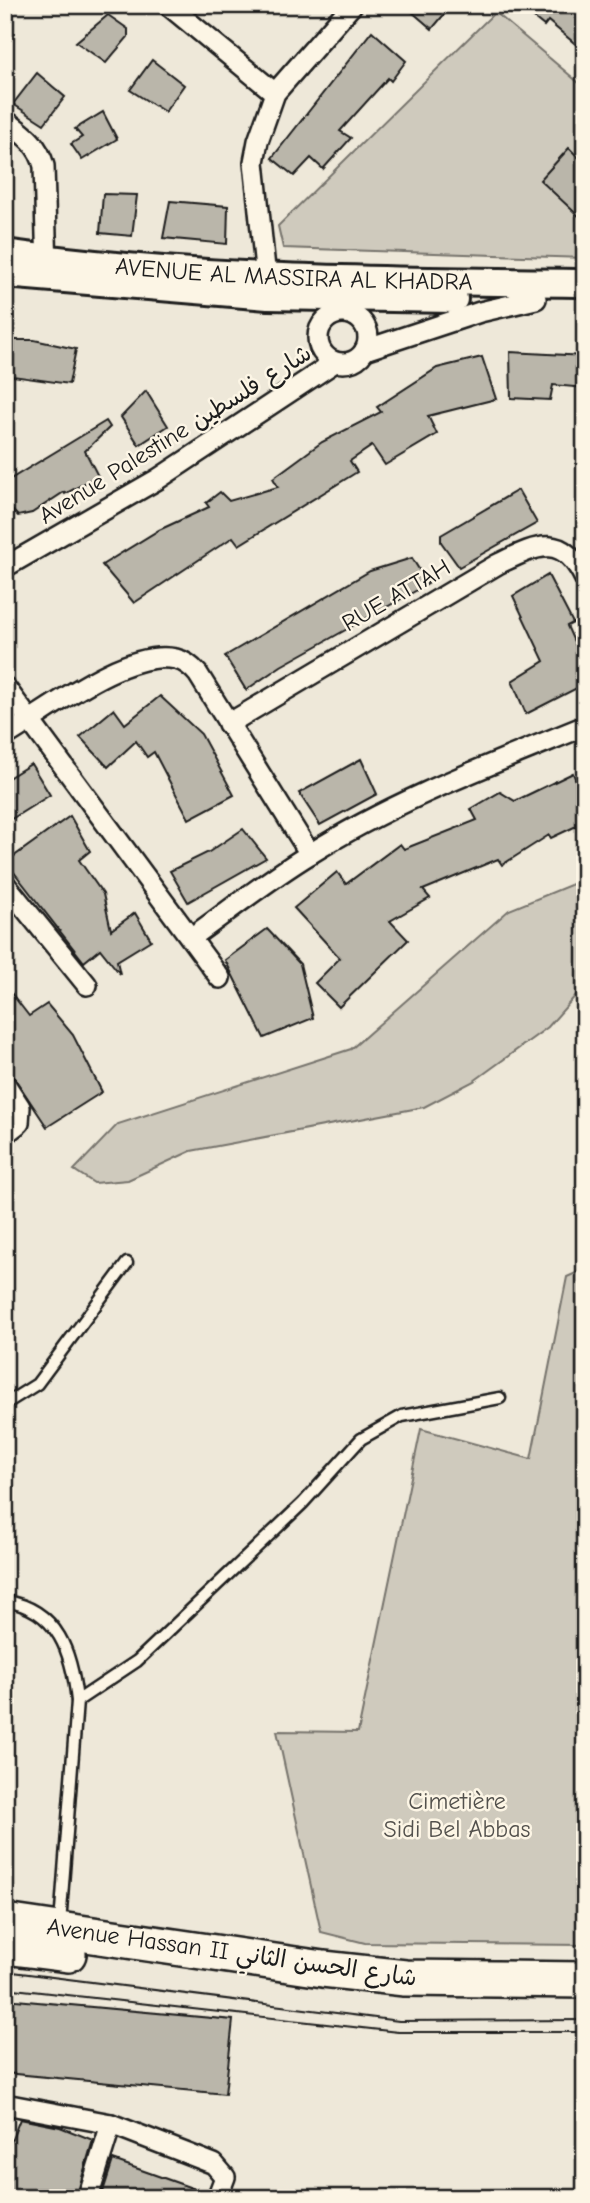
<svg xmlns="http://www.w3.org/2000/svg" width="590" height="2203" font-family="'Comic Neue','Playpen Sans Arabic',sans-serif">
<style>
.green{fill:#cfcabd;stroke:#76736c;stroke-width:2}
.building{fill:#bab6aa;stroke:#1c1c1c;stroke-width:2}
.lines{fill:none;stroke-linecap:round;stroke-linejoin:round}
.lane-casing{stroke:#1c1c1c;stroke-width:15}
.street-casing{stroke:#1c1c1c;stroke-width:24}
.secondary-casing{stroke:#1c1c1c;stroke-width:32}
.highway-casing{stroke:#1c1c1c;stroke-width:40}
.lane{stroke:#fcf5e5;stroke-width:10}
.street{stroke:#fcf5e5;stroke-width:19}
.secondary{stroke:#fcf5e5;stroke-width:26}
.highway{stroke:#fcf5e5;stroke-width:35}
.tram{stroke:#1c1c1c;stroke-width:2}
.labels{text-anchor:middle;stroke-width:5;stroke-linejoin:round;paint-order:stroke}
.street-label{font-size:24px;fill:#1c1c1c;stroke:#fcf5e5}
.park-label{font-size:24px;fill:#52504c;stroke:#fcf5e5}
</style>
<rect width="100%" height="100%" fill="#eee8d9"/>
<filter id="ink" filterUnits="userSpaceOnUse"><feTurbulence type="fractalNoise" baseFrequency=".0143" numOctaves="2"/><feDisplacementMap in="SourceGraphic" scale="14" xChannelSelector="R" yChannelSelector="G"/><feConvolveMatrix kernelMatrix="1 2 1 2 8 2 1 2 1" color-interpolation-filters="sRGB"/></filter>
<g filter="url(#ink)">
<g class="green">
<polygon points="495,12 585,88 585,258 283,248 278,226"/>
<polygon points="585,879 585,985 548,1027 474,1081 424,1107 191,1151 128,1180 94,1183 74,1170 118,1124 351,1049 509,910"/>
<polygon points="585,1269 585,1945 365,1943 321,1932 277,1731 358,1732 421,1429 531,1459 567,1277"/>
</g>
<g class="building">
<polygon points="404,5 452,5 432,29"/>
<polygon points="518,5 585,5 585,52 548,21 544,26"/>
<polygon points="108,15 128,29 128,37 106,63 76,42"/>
<polygon points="372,31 406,61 391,81 388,78 340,131 351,138 323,169 311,158 294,176 272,158"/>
<polygon points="152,60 184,85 165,112 130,90"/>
<polygon points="37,73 65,97 44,124 13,104"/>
<polygon points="103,112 117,139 82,160 71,144 82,137 75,129"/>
<polygon points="569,148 585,164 585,222 540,180"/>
<polygon points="103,194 137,195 132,236 100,233"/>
<polygon points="170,201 228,206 227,244 163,238"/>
<polygon points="5,340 34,340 76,349 69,384 5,375"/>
<polygon points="510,352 585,356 585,388 553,385 550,400 511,398"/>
<polygon points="482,357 496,399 428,416 437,434 385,465 372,446 350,461 357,472 239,545 233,537 134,603 102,565 159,530 209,507 206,503 220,492 229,501 278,487 273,478 322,442 381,412 377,407 437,368"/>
<polygon points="146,391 168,426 139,445 121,417"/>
<polygon points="106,421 110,427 85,451 98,476 65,494 64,492 32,513 18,516 5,503 5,485 9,480"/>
<polygon points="518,490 537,523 459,567 441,542 441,535"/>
<polygon points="412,558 428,584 281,666 246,690 225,656 370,571"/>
<polygon points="548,575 573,623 567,626 585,666 585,684 526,714 512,681 544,661 513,596"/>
<polygon points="160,696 201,734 234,795 189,819 154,752 147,757 136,741 108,767 80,737 114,709 125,724"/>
<polygon points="361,759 377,794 320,825 299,793"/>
<polygon points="31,764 50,795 5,823 5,780"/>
<polygon points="573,773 585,805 585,822 551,838 549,835 502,865 498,859 423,890 430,898 390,921 408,940 339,1007 315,983 340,958 294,908 337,872 346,884 400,844 404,849 477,820 471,809 500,792 515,801"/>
<polygon points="70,816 90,851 79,860 103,894 111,930 135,913 151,940 117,961 120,974 100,949 84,962 6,862"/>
<polygon points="243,829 266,858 188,902 170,871 209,852"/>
<polygon points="267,929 300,964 313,1018 264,1038 225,960"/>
<polygon points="5,985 29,1016 47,1004 73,1035 102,1092 47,1127 5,1064"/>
<polygon points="5,1999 233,2020 225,2094 5,2073"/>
<polygon points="20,2119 60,2127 93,2140 76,2198 5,2198 5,2157"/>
<polygon points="113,2160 206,2193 205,2198 101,2198"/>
</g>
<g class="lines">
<g class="lane-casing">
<g id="lane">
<polyline points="5,1404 37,1384 127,1263"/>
<path d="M 5,1601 C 59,1609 72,1654 77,1701 L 60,1924"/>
<polyline points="77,1701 137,1661 303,1503 361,1439 402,1416 500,1398"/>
</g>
</g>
<g class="street-casing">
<g id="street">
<polyline points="168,5 275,93"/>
<path d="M 5,120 C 23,134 38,143 44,166 L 47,270"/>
<polyline points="267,288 254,162 258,141 275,93 352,5"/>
<circle cx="343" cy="338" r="25"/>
<polyline points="365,350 480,312 536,299"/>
<polyline points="5,567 158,479 335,362"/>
<polyline points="5,687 220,978"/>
<path d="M 228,724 L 498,564 C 536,546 562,531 585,579"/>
<path d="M 5,736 C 48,711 125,648 176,659 C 185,661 192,667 198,674 L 310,854"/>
<polyline points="5,884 87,985"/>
<path d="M 192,937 C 231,909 269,879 310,854 C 395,800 492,764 585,726"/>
<polyline points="5,1084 20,1107 19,1123 5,1134"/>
<polyline points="5,2104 111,2124 214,2164 225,2177 217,2198"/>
<polyline points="88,2198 111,2124"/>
</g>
</g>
<g class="secondary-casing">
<g id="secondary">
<path id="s1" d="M 5,253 C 196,280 392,281 585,283"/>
<polyline points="5,274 268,296 454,299"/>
</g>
</g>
<g class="highway-casing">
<g id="highway">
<polyline points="5,1922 323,1969 405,1978 585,1980"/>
<polyline points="5,1946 68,1954"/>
</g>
</g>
<use href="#lane" class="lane"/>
<use href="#street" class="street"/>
<use href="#secondary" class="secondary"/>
<use href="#highway" class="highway"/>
<g class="tram">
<polyline points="5,1971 399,2021 585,2020"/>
<polyline points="5,1988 398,2032 585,2032"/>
</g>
</g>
</g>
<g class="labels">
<g class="street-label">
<text dy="8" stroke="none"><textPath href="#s1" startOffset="290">AVENUE AL MASSIRA AL KHADRA</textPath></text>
<text transform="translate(175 434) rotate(-32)" y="8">Avenue Palestine شارع فلسطين</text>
<text transform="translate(396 595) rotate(-30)" y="8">RUE ATTAH</text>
<text transform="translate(232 1952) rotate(8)" y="8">Avenue Hassan II شارع الحسن الثاني</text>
</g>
<g class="park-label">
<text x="457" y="1809">Cimetière<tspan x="457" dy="28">Sidi Bel Abbas</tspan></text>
</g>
</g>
<rect width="590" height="2203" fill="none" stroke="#fcf5e5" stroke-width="28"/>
<rect x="14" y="14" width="562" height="2175" fill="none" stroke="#1c1c1c" stroke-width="2.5" filter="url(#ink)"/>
</svg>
